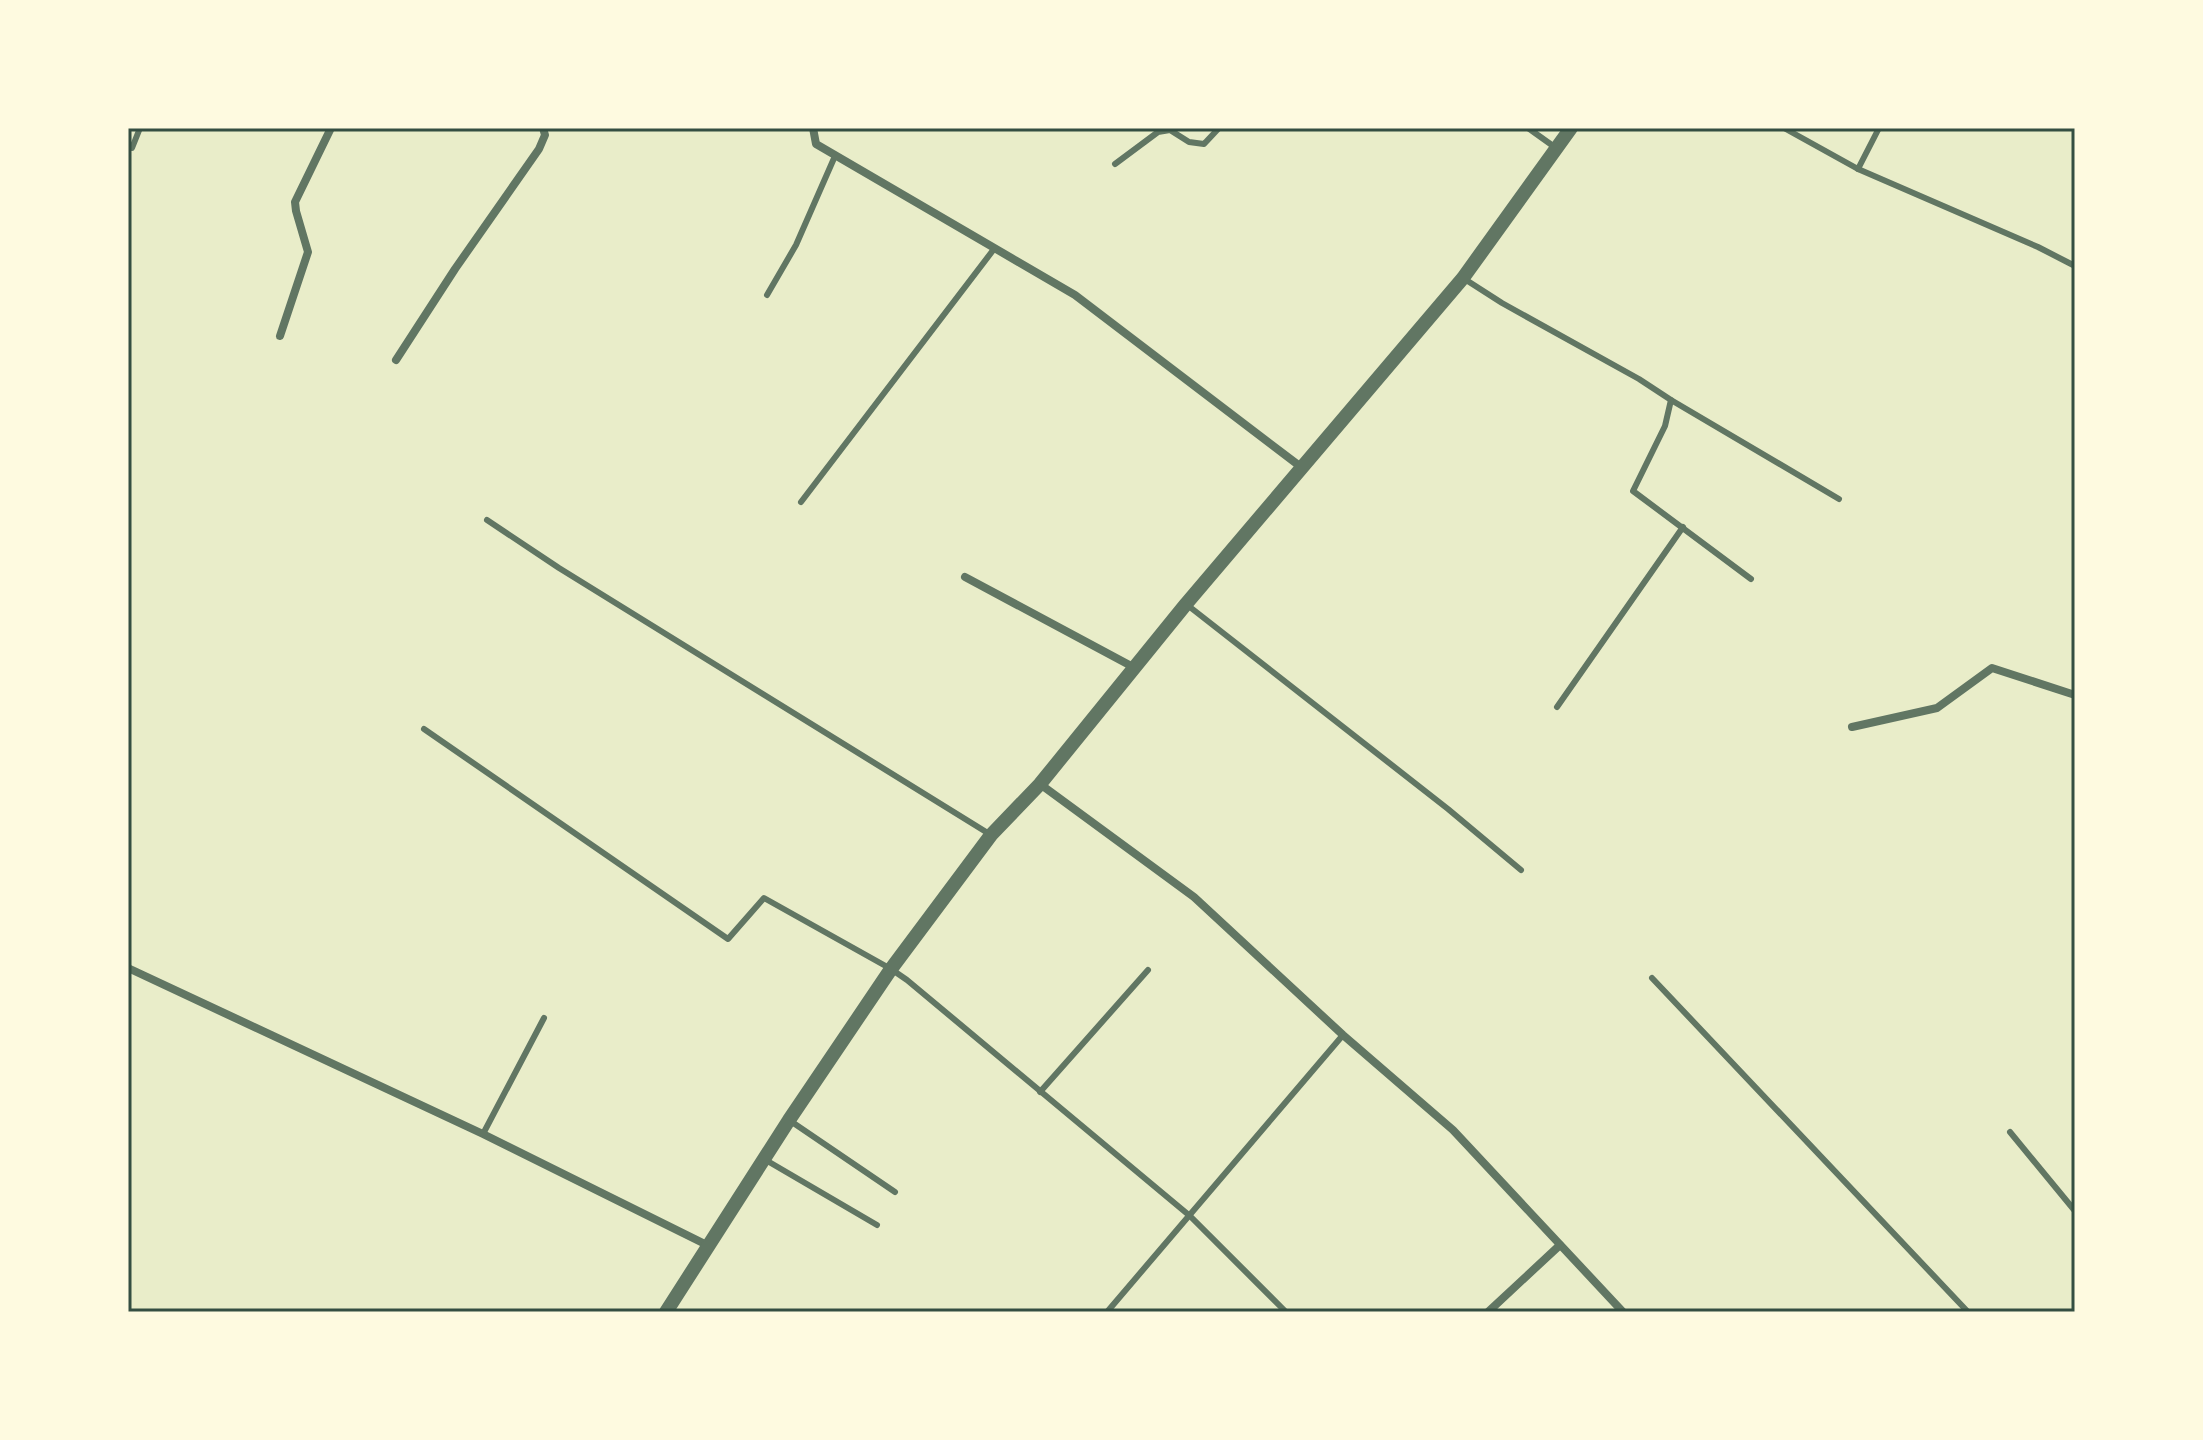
<svg xmlns="http://www.w3.org/2000/svg" width="2203" height="1440" font-family="'IBM Plex Serif',serif">
<style>
.lines{fill:none;stroke-linecap:round;stroke-linejoin:round}
.service{stroke:#617663;stroke-width:6}
.minor{stroke:#617663;stroke-width:8}
.tertiary{stroke:#617663;stroke-width:14}
.neatline{fill:none;stroke:#344e41;stroke-width:3}
</style>
<rect width="100%" height="100%" fill="#e9edc9"/>
<g class="lines">
<g class="service">
<polyline points="1528,128 1556,148"/>
<polyline points="1784,128 1858,169 2038,247 2075,266"/>
<polyline points="132,148 140,128"/>
<polyline points="1115,164 1158,132 1170,130 1189,142 1204,144 1219,128"/>
<polyline points="1858,169 1879,128"/>
<polyline points="1463,278 1502,303 1639,379 1671,400 1839,499"/>
<polyline points="767,295 796,245 835,156"/>
<polyline points="1671,400 1665,426 1633,491 1751,579"/>
<polyline points="801,502 994,249"/>
<polyline points="487,520 559,568 991,835"/>
<polyline points="1186,604 1448,809 1521,870"/>
<polyline points="1557,707 1683,527"/>
<polyline points="424,729 728,939 764,898 891,969 907,980 1190,1216 1286,1312"/>
<polyline points="1652,978 1968,1312"/>
<polyline points="1040,1092 1148,970"/>
<polyline points="789,1120 895,1192"/>
<polyline points="2010,1132 2075,1211"/>
<polyline points="483,1134 544,1018"/>
<polyline points="764,1159 877,1225"/>
<polyline points="1107,1312 1343,1035"/>
</g>
<g class="minor">
<polyline points="813,128 816,144 1075,295 1301,467"/>
<polyline points="280,336 308,252 296,211 295,202 331,128"/>
<polyline points="396,360 455,269 539,149 545,135 543,128"/>
<polyline points="965,577 1135,668"/>
<polyline points="1852,727 1937,708 1992,668 2075,695"/>
<polyline points="1040,784 1194,897 1343,1035 1453,1130 1623,1312"/>
<polyline points="128,968 483,1134 709,1246"/>
<polyline points="1488,1312 1560,1245"/>
</g>
<polyline class="tertiary" points="666,1312 789,1120 891,969 991,835 1040,784 1186,604 1463,278 1571,128"/>
</g>
<rect width="2203" height="1440" fill="none" stroke="#fefae0" stroke-width="260"/>
<rect x="130" y="130" width="1943" height="1180" class="neatline"/>
</svg>
